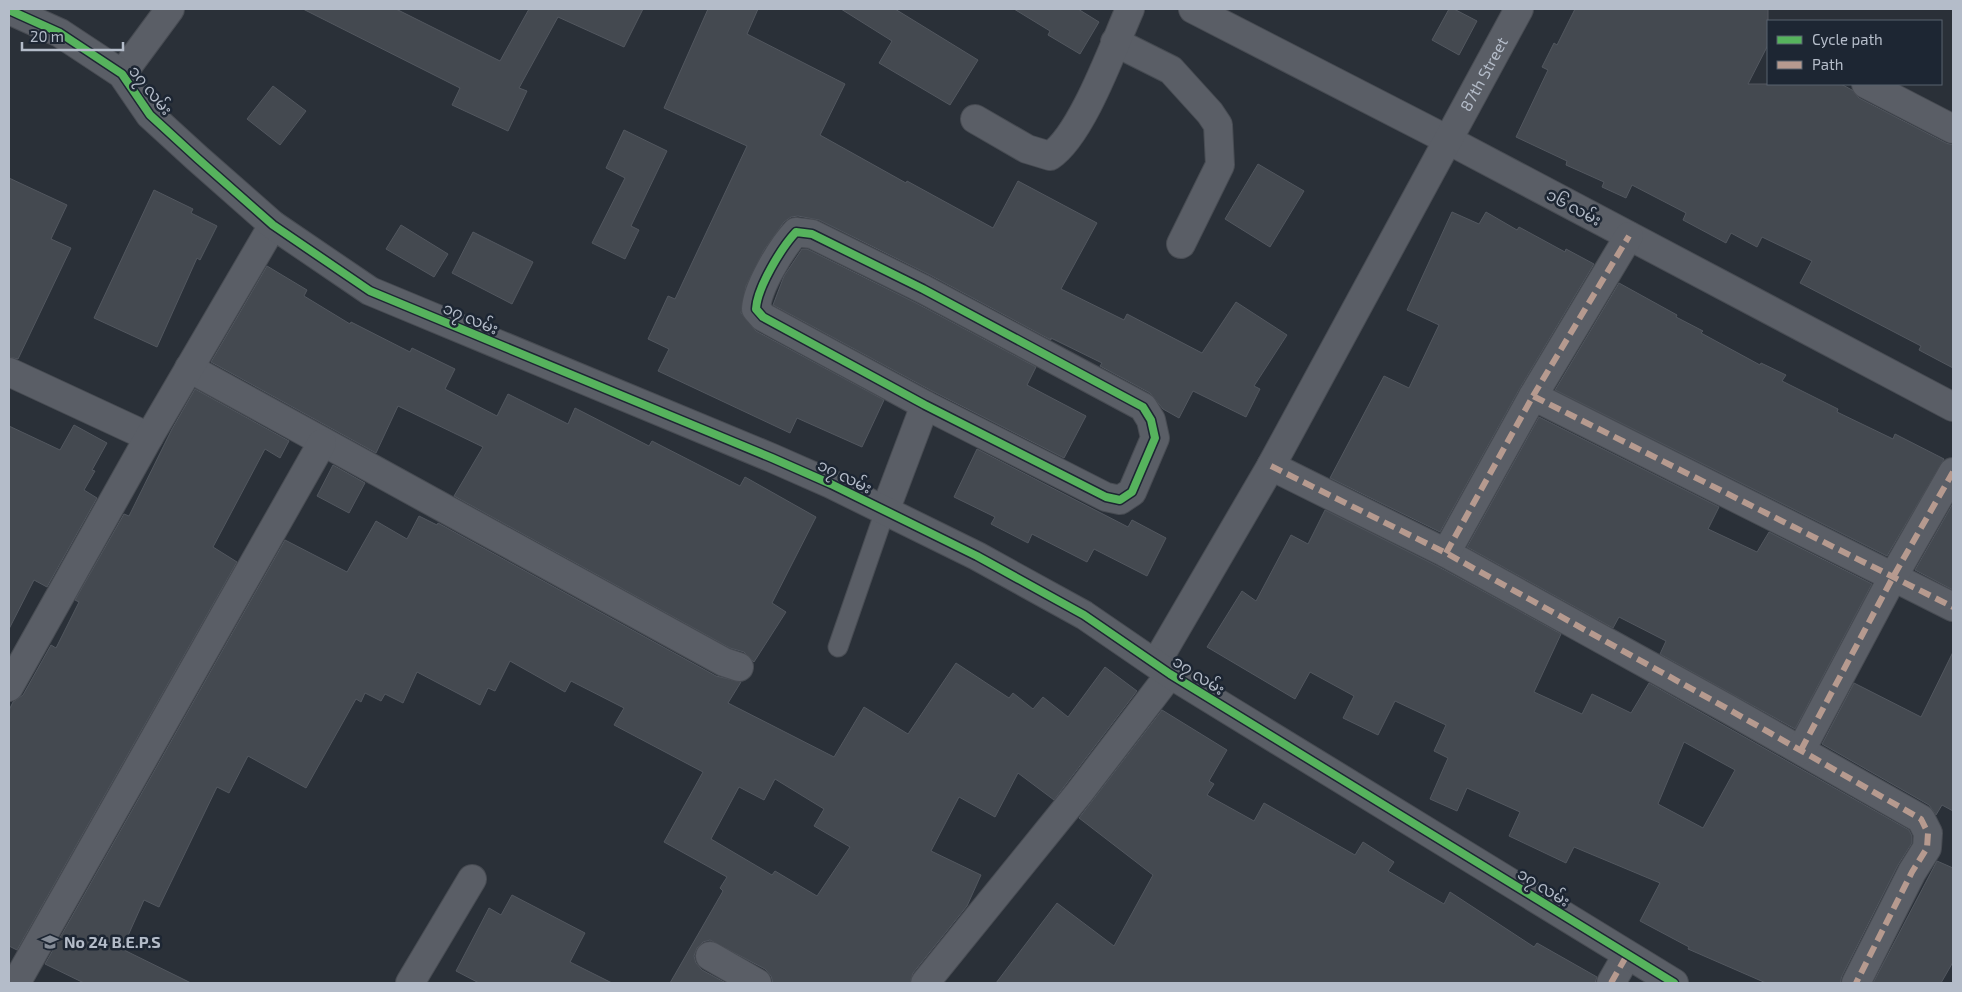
<svg xmlns="http://www.w3.org/2000/svg" width="1962" height="992" font-family="'Exo 2','Noto Sans Myanmar',sans-serif">
<style>
.building{fill:#444950;stroke:#52575f;fill-rule:evenodd}
.lines{fill:none;stroke-linecap:round;stroke-linejoin:round}
.service-casing{stroke:#484c53;stroke-width:21}
.minor-casing{stroke:#484c53;stroke-width:30}
.tertiary-casing{stroke:#484c53;stroke-width:30}
.service{stroke:#5a5e66;stroke-width:19}
.minor{stroke:#5a5e66;stroke-width:28}
.tertiary{stroke:#5a5e66;stroke-width:28}
.quiet{stroke:#b69a8f;stroke-width:6;stroke-dasharray:12 6;stroke-linecap:butt}
.cycleway-casing{stroke:#1d2633;stroke-width:11}
.cycleway{stroke:#56b35d;stroke-width:8}
.labels{text-anchor:middle;stroke-width:5;stroke-linejoin:round;paint-order:stroke}
.street-label{font-size:16px;fill:#b4bcc9;stroke:#1d2633}
.poi-label{font-size:16px;font-weight:bold;fill:#b4bcc9;stroke:#1d2633;text-anchor:start}
</style>
<rect width="100%" height="100%" fill="#2a3038"/>
<g class="building">
<polygon points="303,9 396,9 500,61 529,9 643,9 624,47 558,17 519,88 527,91 508,131 452,105 460,88"/>
<polygon points="708,9 758,9 747,34 845,84 820,135 906,183 907,181 993,228 1018,181 1097,223 1061,289 1124,320 1127,314 1202,353 1236,302 1287,335 1254,386 1260,389 1246,417 1193,391 1179,418 1163,409 1150,393 1100,366 1102,363 1051,338 1051,340 930,275 819,220 798,216 791,217 784,222 764,250 746,286 741,313 756,331 884,400 862,447 797,418 790,433 658,371 669,349 648,339 668,296 675,299 747,146 664,108"/>
<polygon points="841,9 895,9 978,60 950,105 879,63 892,41"/>
<polygon points="1014,9 1078,9 1099,22 1080,54 1048,35 1050,31"/>
<polygon points="1449,9 1454,9 1477,21 1459,55 1432,40"/>
<polygon points="1575,9 1768,9 1768,45 1748,84 1841,84 1852,90 1859,98 1946,143 1953,145 1953,368 1919,350 1921,346 1800,283 1812,261 1762,237 1757,247 1731,233 1726,243 1683,220 1686,213 1632,185 1626,198 1602,187 1604,182 1566,165 1567,161 1516,137 1548,70 1542,67 1554,43 1557,45"/>
<polygon points="273,86 306,111 280,145 247,119"/>
<polygon points="624,130 667,151 631,226 639,230 625,259 592,243 625,178 606,168"/>
<polygon points="1258,164 1304,191 1270,247 1225,219"/>
<polygon points="9,178 67,205 51,239 71,248 18,359 9,357"/>
<polygon points="154,190 193,209 191,213 217,226 200,260 197,258 157,347 94,318"/>
<polygon points="1452,212 1479,224 1486,212 1517,230 1519,227 1565,252 1566,249 1594,264 1520,388 1440,532 1330,478 1384,376 1409,388 1439,325 1407,310"/>
<polygon points="401,225 448,254 434,277 386,249"/>
<polygon points="473,232 533,262 512,304 452,273"/>
<polygon points="802,249 807,249 916,303 1036,367 1027,385 1086,416 1064,458 932,391 773,305 784,276"/>
<polygon points="267,266 307,290 304,296 350,324 351,322 410,352 412,348 455,369 445,389 497,416 508,394 568,424 575,408 649,446 652,441 740,486 745,477 816,517 772,603 786,612 754,662 744,652 730,648 454,496 483,447 398,406 376,453 211,362"/>
<polygon points="1619,283 1677,315 1676,317 1703,331 1701,333 1760,365 1761,363 1786,375 1782,381 1838,409 1837,412 1893,439 1895,434 1944,459 1887,556 1555,390"/>
<polygon points="195,389 289,441 280,458 265,449 213,547 237,562 17,950 9,946 9,710 13,702 23,695 51,645 56,648 79,602 75,600 124,514 129,516 172,429"/>
<polygon points="1539,417 1719,507 1708,529 1757,552 1769,532 1872,584 1795,729 1660,654 1666,641 1619,617 1613,628 1467,547"/>
<polygon points="74,425 107,443 92,470 95,471 84,490 97,498 47,587 34,580 9,629 9,426 60,450"/>
<polygon points="977,449 1128,527 1132,520 1166,538 1147,576 1094,549 1087,562 1032,534 1028,543 991,524 995,517 954,497"/>
<polygon points="333,465 365,483 349,513 317,496"/>
<polygon points="1952,505 1953,506 1953,590 1915,570"/>
<path d="M 1325,510 L 1439,567 L 1561,634 L 1534,692 L 1582,714 L 1592,694 L 1631,713 L 1649,683 L 1909,830 L 1912,836 L 1912,843 L 1898,865 L 1842,976 L 1840,983 L 1766,983 L 1688,949 L 1689,947 L 1640,921 L 1660,883 L 1574,847 L 1566,863 L 1509,836 L 1520,812 L 1467,788 L 1457,811 L 1430,799 L 1448,758 L 1434,751 L 1446,725 L 1395,701 L 1378,735 L 1343,718 L 1354,696 L 1310,672 L 1295,699 L 1207,647 L 1242,591 L 1256,601 L 1291,535 L 1308,544 ZM 1684,742 L 1735,770 L 1703,828 L 1658,804 Z"/>
<path d="M 419,516 L 437,525 L 438,523 L 716,676 L 741,682 L 728,703 L 834,757 L 864,707 L 908,734 L 956,663 L 1009,698 L 1013,693 L 1033,709 L 1043,697 L 1068,717 L 1105,667 L 1137,691 L 1054,800 L 1018,773 L 995,817 L 959,797 L 931,851 L 981,875 L 967,906 L 913,973 L 910,983 L 773,983 L 771,976 L 765,969 L 710,940 L 703,942 L 697,948 L 694,956 L 696,963 L 702,970 L 726,983 L 670,983 L 723,891 L 720,888 L 727,877 L 664,842 L 703,772 L 614,725 L 624,708 L 571,681 L 565,692 L 510,661 L 495,691 L 488,688 L 480,705 L 417,672 L 403,703 L 385,694 L 381,701 L 365,693 L 361,702 L 356,699 L 306,788 L 248,756 L 229,793 L 217,787 L 159,907 L 144,900 L 122,949 L 191,983 L 84,983 L 45,964 L 285,540 L 347,572 L 376,521 L 407,539 ZM 775,779 L 824,809 L 814,826 L 850,847 L 817,896 L 775,871 L 772,875 L 711,839 L 739,787 L 764,800 Z"/>
<polygon points="1953,652 1953,811 1942,805 1936,815 1929,805 1822,744 1854,683 1921,717"/>
<polygon points="1162,710 1227,750 1209,781 1214,784 1207,795 1254,821 1264,803 1355,855 1363,842 1394,862 1388,871 1444,904 1450,892 1534,947 1537,943 1597,977 1595,983 996,983 1057,903 1114,946 1153,875 1079,818"/>
<polygon points="1937,861 1953,868 1953,962 1941,983 1873,983"/>
<polygon points="512,895 585,933 570,962 612,983 479,983 456,971 489,908 501,915"/>
</g>
<g class="lines">
<g class="service-casing">
<polyline id="service" points="838,647 885,511"/>
</g>
<g class="minor-casing">
<g id="minor">
<polyline points="1193,9 1448,140 1953,407"/>
<polyline points="1115,42 1171,70 1210,113 1218,125 1220,165 1181,244"/>
<polyline points="122,74 170,9"/>
<polyline points="1866,84 1953,129"/>
<path d="M 975,119 L 1027,149 L 1050,156 C 1082,135 1113,47 1130,9"/>
<path d="M 796,232 L 812,234 L 923,289 L 1143,407 L 1151,420 L 1155,438 L 1132,492 L 1120,500 L 1106,497 L 925,405 L 763,317 L 756,309 C 757,288 781,248 796,232 Z"/>
<polyline points="189,368 724,662 739,667"/>
<polyline points="9,372 149,437"/>
<polyline points="1533,396 1629,236"/>
<polyline points="1271,466 1446,553 1728,709 1921,819 1928,833 1927,848 1912,872 1856,983"/>
<polyline points="885,511 925,405"/>
<polyline points="1446,553 1533,396 1953,607"/>
<path id="s1" d="M 1156,663 L 1271,466 L 1519,9"/>
<polyline points="9,687 149,437 273,225"/>
<polyline points="1801,750 1893,577 1953,472"/>
<polyline points="710,956 757,983"/>
<polyline points="16,983 322,443"/>
<polyline points="410,983 472,879"/>
<polyline points="925,983 1079,793 1170,674"/>
<polyline points="1611,983 1627,955"/>
</g>
</g>
<g class="tertiary-casing">
<polyline id="tertiary" points="9,10 60,33 122,74 150,115 197,158 273,225 370,291 772,458 831,484 977,556 1084,615 1170,674 1674,983"/>
</g>
<use href="#service" class="service"/>
<use href="#minor" class="minor"/>
<use href="#tertiary" class="tertiary"/>
<g class="quiet">
<polyline points="1533,396 1629,236"/>
<polyline points="1271,466 1446,553 1728,709 1921,819 1928,833 1927,848 1912,872 1856,983"/>
<polyline points="1446,553 1533,396 1953,607"/>
<polyline points="1801,750 1893,577 1953,472"/>
<polyline points="1611,983 1627,955"/>
</g>
<g class="cycleway-casing">
<g id="cycleway">
<polyline points="9,10 60,33 122,74 150,115 197,158 273,225 370,291 772,458 831,484 977,556 1084,615 1170,674 1674,983"/>
<path d="M 796,232 L 812,234 L 923,289 L 1143,407 L 1151,420 L 1155,438 L 1132,492 L 1120,500 L 1106,497 L 925,405 L 763,317 L 756,309 C 757,288 781,248 796,232 Z"/>
</g>
</g>
<use href="#cycleway" class="cycleway"/>
</g>
<defs>
<g id="school-bare" transform="scale(1.35)"><path d="M0-5L7-2L0 1L-7-2ZM-4 1L0 2.5L4 1V4Q0 6-4 4Z" fill="#848b96" stroke="#1d2633" stroke-width="2.5" paint-order="stroke"/></g>
</defs>
<g fill-rule="evenodd">
<use href="#school-bare" x="50" y="942"/>
</g>
<g class="labels">
<g class="street-label">
<text dy="6" stroke="none"><textPath href="#s1" startOffset="674">87th Street</textPath></text>
<text transform="translate(151 90) rotate(51)" y="6">၁၇ လမ်း</text>
<text transform="translate(1574 207) rotate(28)" y="6">၁၆ လမ်း</text>
<text transform="translate(471 318) rotate(23)" y="6">၁၇ လမ်း</text>
<text transform="translate(845 476) rotate(26)" y="6">၁၇ လမ်း</text>
<text transform="translate(1199 675) rotate(33)" y="6">၁၇ လမ်း</text>
<text transform="translate(1544 887) rotate(32)" y="6">၁၇ လမ်း</text>
</g>
<g class="poi-label">
<text x="64" y="948">No 24 B.E.P.S</text>
</g>
</g>
<rect width="1962" height="992" fill="none" stroke="#b4bcc9" stroke-width="20"/>
<rect x="1767" y="20" width="175" height="65" fill="#1d2633" stroke="#59626f"/>
<rect x="1777" y="36" width="25" height="8" fill="#56b35d" stroke="#59626f"/>
<text x="1812" y="45" font-size="15" fill="#b4bcc9">Cycle path</text>
<rect x="1777" y="61" width="25" height="8" fill="#b69a8f" stroke="#59626f"/>
<text x="1812" y="70" font-size="15" fill="#b4bcc9">Path</text>
<path d="M22 42v8h101v-8" fill="none" stroke="#b4bcc9" stroke-width="2.5"/>
<text x="30" y="42" font-size="15" fill="#b4bcc9" stroke="#1d2633" stroke-width="4" paint-order="stroke">20 m</text>
</svg>
